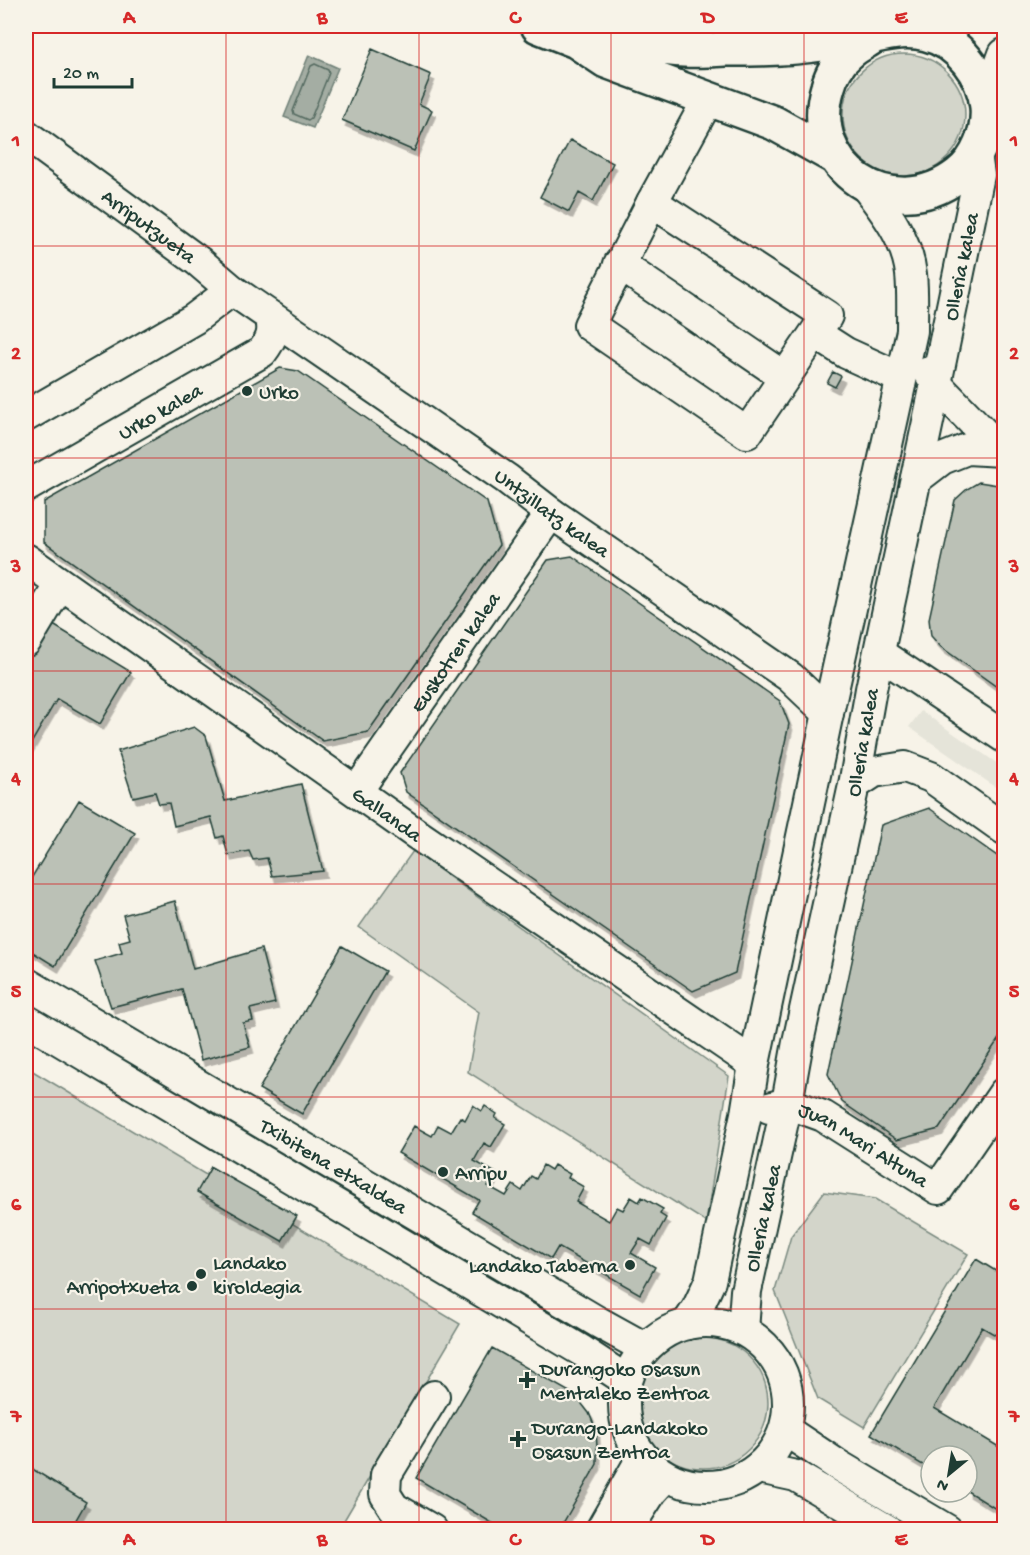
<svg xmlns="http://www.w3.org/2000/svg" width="1030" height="1555" viewBox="0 0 1030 1555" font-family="'Gochi Hand',sans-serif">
  <defs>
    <filter id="shadow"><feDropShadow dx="3.5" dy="6" stdDeviation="0" flood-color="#0004"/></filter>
  </defs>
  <rect width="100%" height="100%" fill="#f7f3e8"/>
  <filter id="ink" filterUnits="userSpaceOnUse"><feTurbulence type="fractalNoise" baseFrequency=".0167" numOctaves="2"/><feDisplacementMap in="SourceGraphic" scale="12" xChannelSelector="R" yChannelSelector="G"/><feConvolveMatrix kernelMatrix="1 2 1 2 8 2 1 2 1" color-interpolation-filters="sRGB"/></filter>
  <g filter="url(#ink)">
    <!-- built -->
    <path fill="#e5e4d9" d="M921,711L1004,768V793L909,727Z"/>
    <!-- green -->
    <path fill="#d3d5ca" stroke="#79897f" stroke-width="1.5" d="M843 115a61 61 0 1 1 122 0a61 61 0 1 1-122 0Z
      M413,851L729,1076L706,1222L468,1072L479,1012L359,927Z
      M26,1067L206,1175L211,1167L296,1216L293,1224L460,1324L343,1522L348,1527L347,1529L26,1530Z
      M824,1192L875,1199L968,1254L864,1427L818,1399L775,1291L791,1236Z
      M638 1403a65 65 0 1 1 130 0a65 65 0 1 1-130 0Z"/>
    <!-- water -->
    <path fill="#a4ada3" stroke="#6f8077" stroke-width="1.5" d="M309,55L338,68L313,128L284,117Z"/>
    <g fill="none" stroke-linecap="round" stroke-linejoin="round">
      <!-- shore -->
      <path stroke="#546a60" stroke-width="1.5" d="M315,64L328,70L329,73L311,118L308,120L294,114L293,111L311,66Z"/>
    </g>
    <!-- building -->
    <path fill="#bbc1b6" stroke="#1f3d34" stroke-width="1.5" filter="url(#shadow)" d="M372,49L431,75L419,104L432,110L414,151L342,120Z
      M570,140L613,163L593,201L579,193L569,212L540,197Z
      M280,368L298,371L487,502L499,545L368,732L323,741L44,542V502Z
      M833,372L841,376L835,387L827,383Z
      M979,482L1004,486V692L941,647L931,636L929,619L955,500L967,489Z
      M572,556L780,701L789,724L735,973L693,991L406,792L400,773L548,560Z
      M50,623L131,672L100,724L57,699L26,752V664Z
      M194,727L206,736L225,801L301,784L323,871L272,876L267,858L253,860L249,851L228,855L223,836L217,838L211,817L174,826L169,803L159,804L155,792L133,797L118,751Z
      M79,800L135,833L55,966L26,948V873L32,877Z
      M929,808L1004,861V1031L939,1129L897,1140L842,1102L828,1074L881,825Z
      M175,901L193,969L261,949L275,1003L250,1009L253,1021L243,1023L250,1047L201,1060L182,989L111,1007L95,961L122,953L119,942L130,939L123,915Z
      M342,946L385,971L302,1114L259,1089Z
      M473,1105L482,1111L485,1106L497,1114L495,1118L505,1124L491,1147L484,1143L474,1161L496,1173L488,1186L506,1196L513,1185L522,1191L531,1176L536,1179L543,1165L551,1170L554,1165L570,1174L568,1178L584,1187L576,1202L609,1221L617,1207L623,1210L631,1197L639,1202L642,1197L663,1209L660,1214L666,1218L651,1245L640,1239L631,1253L655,1267L640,1294L558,1247L551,1259L472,1212L479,1200L398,1153L414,1126L432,1136L438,1125L451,1132L460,1117L465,1120Z
      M211,1167L297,1216L282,1241L197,1192Z
      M976,1259L1004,1276V1340L982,1327L934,1408L1004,1450V1514L967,1491V1456H931V1470L871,1434Z
      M492,1348L575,1395L589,1413L596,1430L597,1447V1464L559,1530H504L416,1478Z
      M26,1465L86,1502L70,1530H26Z"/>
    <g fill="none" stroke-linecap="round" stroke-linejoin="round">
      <defs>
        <g id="minor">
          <path d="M986,103L1004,54"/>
          <path id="s1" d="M26,135L198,261L232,290L507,479L551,513L790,677L828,713"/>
          <path d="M652,202L709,98"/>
          <path d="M619,264L785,377"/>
          <path d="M815,333L747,433L589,325L652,202L827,316L815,333L846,353L901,378"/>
          <path d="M929,372L936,384L1004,454"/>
          <path d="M26,416L194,319L232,290"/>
          <path d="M916,479L942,459L967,449L1002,451"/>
          <path id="s2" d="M26,487L262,352C272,339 274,333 271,317"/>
          <path id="s3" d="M26,559L415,833L754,1064"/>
          <path d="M26,641L60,584"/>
          <path d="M880,654L1004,737"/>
          <path d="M854,785L874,772L905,767L931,777L1004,829"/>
          <path id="s4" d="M357,791L551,513"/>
          <path id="s5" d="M26,983L598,1322L645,1348"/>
          <path d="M26,1020L582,1351L626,1380"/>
          <path id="s6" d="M769,1108L787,1103L823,1116L938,1189L1004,1093"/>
          <circle cx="706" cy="1404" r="82"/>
          <path d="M687,1324L697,1309L710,1281L746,1114L754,1064L828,713L912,331C912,312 913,293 911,274C907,239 885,211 864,184"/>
          <path id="s7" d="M743,1330L746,1291L787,1103L798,1042L854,785L871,689L936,384L979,175L976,154"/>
          <path d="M785,1430L836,1464L947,1530"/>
          <path d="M759,1468L796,1476L887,1530"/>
          <path d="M432,1530L394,1508L385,1494L386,1475L434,1396"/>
          <path d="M601,1530L642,1458"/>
          <path d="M627,1530L652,1491L665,1477"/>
        </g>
        <path id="major" d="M538,26L576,41L606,61L774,123L835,157
          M576,41C613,39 648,48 684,50C698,51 712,50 725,49C743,49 761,49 780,48C803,47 828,43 852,40C878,37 900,27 927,34C959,42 984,75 987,107C989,131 978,160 958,175C892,226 803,168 828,87C831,75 839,61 849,53C855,47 864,43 871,38"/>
      </defs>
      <!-- minor casing -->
      <use href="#minor" stroke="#1f3d34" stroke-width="34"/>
      <!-- major casing -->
      <use href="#major" stroke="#1f3d34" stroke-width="38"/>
      <!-- minor -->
      <use href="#minor" stroke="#f7f3e8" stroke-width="30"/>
      <!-- major -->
      <use href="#major" stroke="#f7f3e8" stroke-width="33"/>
    </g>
  </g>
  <!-- grid -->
  <path fill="none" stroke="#d62828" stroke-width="1.5" stroke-opacity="0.55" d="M226,26V1530M419,26V1530M611,26V1530M804,26V1530M26,246H1004M26,458H1004M26,671H1004M26,884H1004M26,1097H1004M26,1309H1004"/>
  <!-- markers -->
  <g fill="#1f3d34" stroke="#f7f3e8" stroke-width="2">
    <circle cx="247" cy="391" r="6"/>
    <circle cx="443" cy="1172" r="6"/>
    <circle cx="630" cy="1265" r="6"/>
    <circle cx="201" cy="1274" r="6"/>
    <circle cx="192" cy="1286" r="6"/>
    <path d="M524 1371h6v6h6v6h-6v6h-6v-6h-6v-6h6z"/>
    <path d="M515 1430h6v6h6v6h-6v6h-6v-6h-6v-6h6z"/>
  </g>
  <g text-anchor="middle" stroke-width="4.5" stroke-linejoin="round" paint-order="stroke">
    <!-- street labels -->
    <g font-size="21" fill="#1f3d34" stroke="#f7f3e8">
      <text dy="7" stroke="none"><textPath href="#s1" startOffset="153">Arriputzueta</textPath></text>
      <text dy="7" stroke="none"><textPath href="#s7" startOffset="1086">Olleria kalea</textPath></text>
      <text dy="7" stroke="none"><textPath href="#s2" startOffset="154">Urko kalea</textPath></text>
      <text dy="7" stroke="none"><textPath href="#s1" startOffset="648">Untzillatz kalea</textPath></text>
      <text dy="7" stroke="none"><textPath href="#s4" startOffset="170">Euskotren kalea</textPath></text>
      <text dy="7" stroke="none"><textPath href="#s7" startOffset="600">Olleria kalea</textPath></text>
      <text dy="7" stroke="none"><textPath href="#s3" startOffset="442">Gallanda</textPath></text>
      <text dy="7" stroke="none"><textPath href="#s6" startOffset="106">Juan Mari Altuna</textPath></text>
      <text dy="7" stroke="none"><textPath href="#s5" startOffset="358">Txibitena etxaldea</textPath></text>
      <text dy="7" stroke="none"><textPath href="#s7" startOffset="114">Olleria kalea</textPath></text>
    </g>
    <!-- poi labels -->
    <g font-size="21" fill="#1f3d34" stroke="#f7f3e8" text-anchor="start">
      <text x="259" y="398">Urko</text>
      <text x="455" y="1179">Arripu</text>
      <text x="213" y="1269">Landako<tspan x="213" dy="24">kiroldegia</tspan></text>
      <text x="618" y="1272" text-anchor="end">Landako Taberna</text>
      <text x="180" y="1293" text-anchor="end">Arripotxueta</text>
      <text x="540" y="1375">Durangoko Osasun<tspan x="540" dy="24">Mentaleko Zentroa</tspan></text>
      <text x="532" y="1434">Durango-Landakoko<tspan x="532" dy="24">Osasun Zentroa</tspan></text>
    </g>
  </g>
  <!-- margin -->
  <rect width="1030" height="1555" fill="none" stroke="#f7f3e8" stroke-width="66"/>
  <!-- north arrow -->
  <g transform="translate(949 1474) rotate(210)"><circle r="28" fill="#f7f3e8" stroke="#a1aaa0" stroke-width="1.5"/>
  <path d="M0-4.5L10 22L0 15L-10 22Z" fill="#1f3d34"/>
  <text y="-9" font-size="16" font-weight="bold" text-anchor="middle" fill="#1f3d34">N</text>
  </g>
  <!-- scale -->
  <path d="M54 78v9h78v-9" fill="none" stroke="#1f3d34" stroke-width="3"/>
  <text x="63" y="78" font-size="18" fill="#1f3d34" stroke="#f7f3e8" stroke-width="4.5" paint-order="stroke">20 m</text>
  <rect x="33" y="33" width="964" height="1489" fill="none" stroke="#d62828" stroke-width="2"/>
  <g font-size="20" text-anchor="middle" font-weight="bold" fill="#d62828">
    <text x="129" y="23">A</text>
    <text x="322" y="23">B</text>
    <text x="515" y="23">C</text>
    <text x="708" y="23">D</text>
    <text x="901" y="23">E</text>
    <text x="16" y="146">1</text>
    <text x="1014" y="146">1</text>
    <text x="16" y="359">2</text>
    <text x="1014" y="359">2</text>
    <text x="16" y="572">3</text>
    <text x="1014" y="572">3</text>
    <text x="16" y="784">4</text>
    <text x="1014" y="784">4</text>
    <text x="16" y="997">5</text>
    <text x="1014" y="997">5</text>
    <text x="16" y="1210">6</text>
    <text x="1014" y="1210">6</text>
    <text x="16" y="1422">7</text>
    <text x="1014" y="1422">7</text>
    <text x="129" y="1545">A</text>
    <text x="322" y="1545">B</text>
    <text x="515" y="1545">C</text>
    <text x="708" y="1545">D</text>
    <text x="901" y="1545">E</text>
  </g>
</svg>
